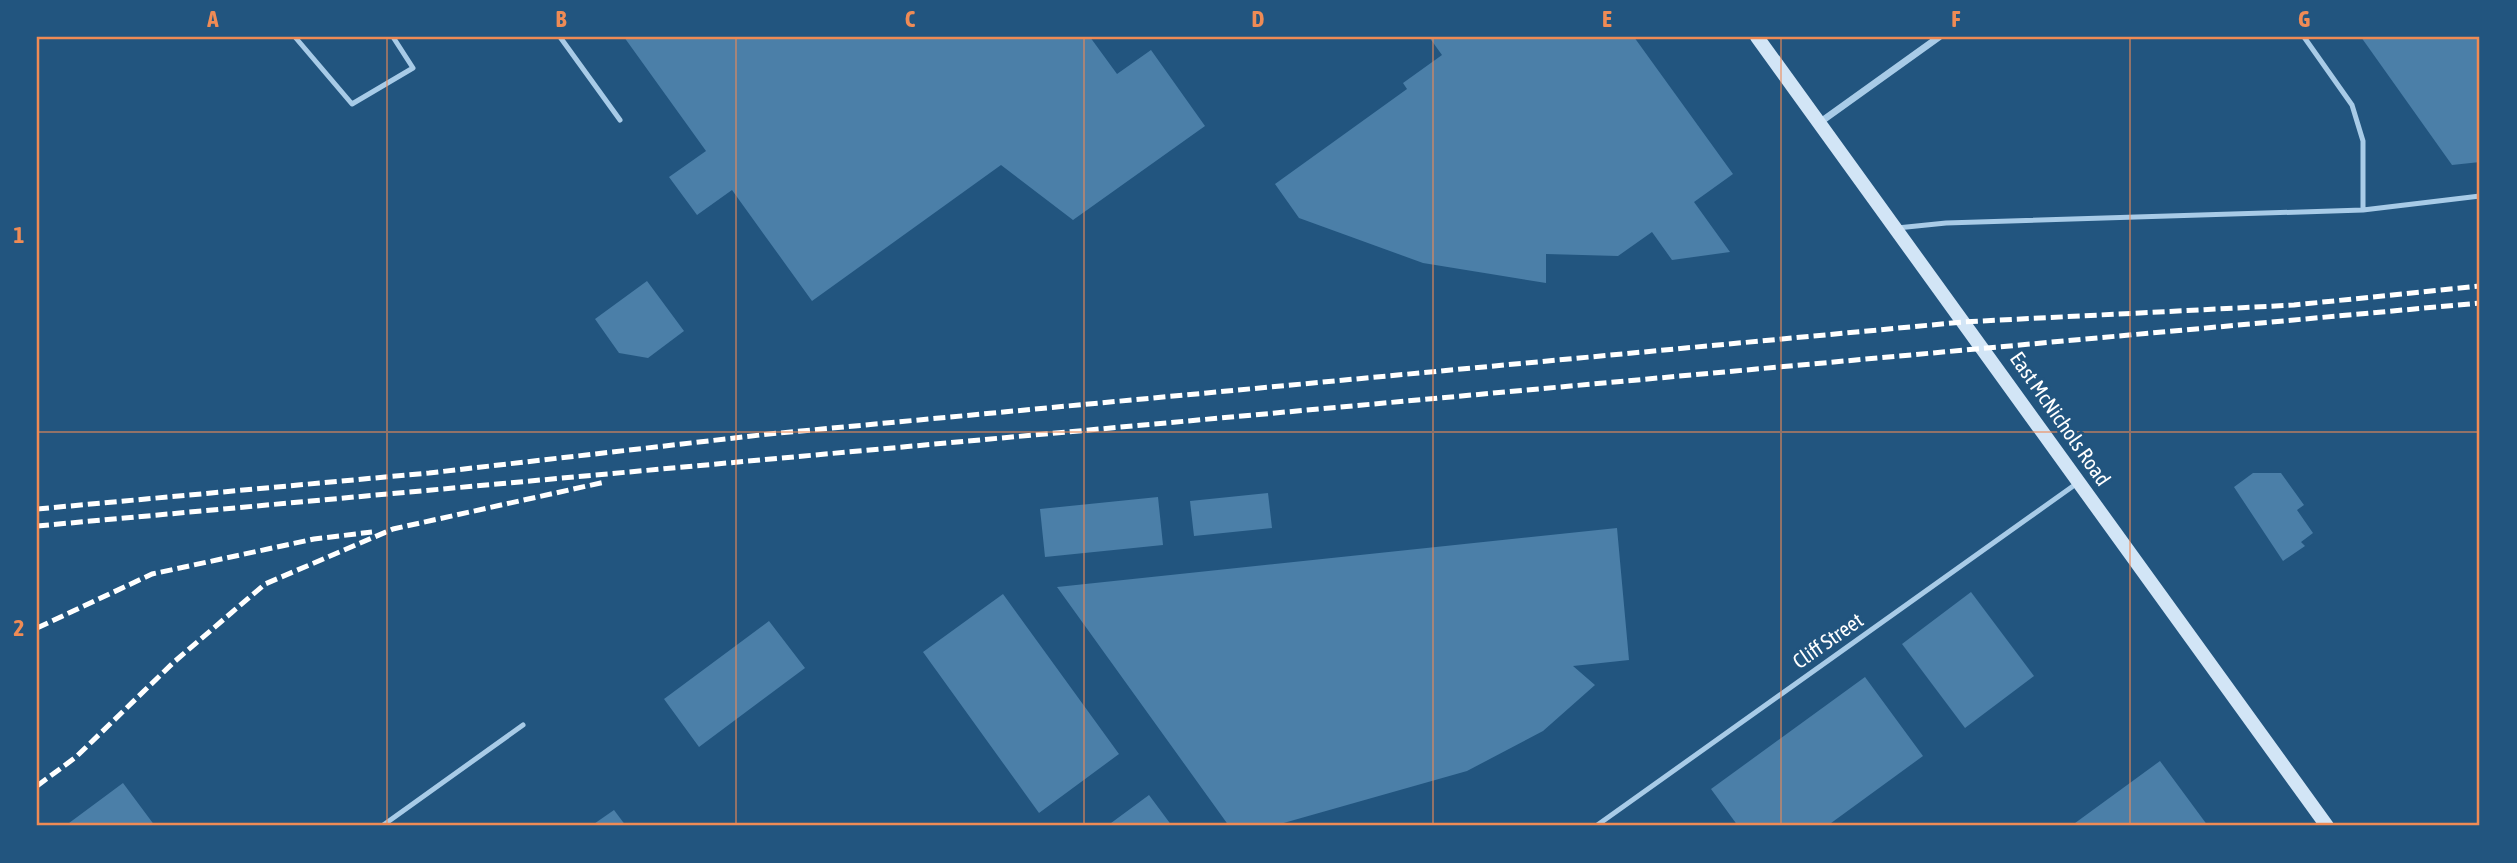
<svg xmlns="http://www.w3.org/2000/svg" width="2517" height="863" viewBox="0 0 2517 863" font-family="'Asap Condensed',sans-serif">
  <rect width="100%" height="100%" fill="#22557f"/>
  <!-- building -->
  <path fill="#4b7fa8" d="M624,37H1090L1117,74L1151,50L1205,126L1073,220L1001,165L812,301L732,190L697,215L669,177L706,151Z
    M1429,37H1634L1733,174L1694,202L1730,252L1672,260L1652,232L1618,256L1546,254V283L1423,263L1299,218L1275,184L1407,89L1403,83L1442,55Z
    M2361,37H2480V162L2452,165Z
    M647,281L684,331L648,358L619,353L595,319Z
    M2253,473H2281L2304,505L2297,510L2313,533L2301,542L2305,546L2283,561L2234,487Z
    M1268,493L1272,528L1194,536L1190,501Z
    M1158,497L1163,545L1045,557L1040,509Z
    M1617,528L1629,660L1573,666L1595,685L1543,731L1467,771L1273,826H1229L1057,587Z
    M1971,592L2034,676L1965,728L1902,644Z
    M1003,594L1119,754L1039,813L923,652Z
    M769,621L805,668L699,747L664,699Z
    M1865,677L1923,756L1827,826H1738L1711,789Z
    M2160,761L2208,826H2071Z
    M123,783L155,826H65Z
    M1149,795L1172,826H1107Z
    M614,810L626,826H591Z"/>
  <g fill="none" stroke-linecap="round" stroke-linejoin="round">
    <!-- service -->
    <path stroke="#a8cbe7" stroke-width="5" d="M295,37L352,104L413,68L393,37
      M560,37L620,120
      M2304,37L2352,105L2363,141V210
      M1897,228L1946,223L2363,210L2480,196
      M382,826L523,725
      M1596,826L2076,484"/>
    <!-- minor -->
    <path stroke="#a8cbe7" stroke-width="7" d="M1819,123L1939,37"/>
    <!-- secondary -->
    <path stroke="#d2e5f6" stroke-width="14" d="M1757,37L2327,826"/>
    <!-- rail -->
    <path stroke="#fff" stroke-width="5" stroke-dasharray="12 5" stroke-linecap="butt" d="M37,509L429,473L769,434L1963,322L2294,305L2480,286
      M37,526L2480,303
      M37,628L152,574L314,539L372,532
      M37,786L76,757L174,662L265,584L393,529L605,482"/>
  </g>
  <!-- grid -->
  <path fill="none" stroke="#ef8b55" stroke-width="2" stroke-opacity="0.55" d="M387,37V826M736,37V826M1084,37V826M1433,37V826M1781,37V826M2130,37V826M37,432H2480"/>
  <g text-anchor="middle" stroke-width="6" stroke-linejoin="round" paint-order="stroke">
    <!-- street labels -->
    <g font-size="21" fill="#fff" stroke="#22557f">
      <text transform="translate(2060 419) rotate(55)" y="7">East McNichols Road</text>
      <text transform="translate(1828 641) rotate(-35)" y="7">Cliff Street</text>
    </g>
  </g>
  <!-- border -->
  <rect width="2517" height="863" fill="none" stroke="#22557f" stroke-width="77"/>
  <rect x="38" y="38" width="2440" height="786" fill="none" stroke="#ef8b55" stroke-width="2.5"/>
  <g font-size="23" text-anchor="middle" font-weight="bold" fill="#ef8b55">
    <text x="213" y="27">A</text>
    <text x="561" y="27">B</text>
    <text x="910" y="27">C</text>
    <text x="1258" y="27">D</text>
    <text x="1607" y="27">E</text>
    <text x="1956" y="27">F</text>
    <text x="2304" y="27">G</text>
    <text x="19" y="243">1</text>
    <text x="19" y="636">2</text>
  </g>
</svg>
